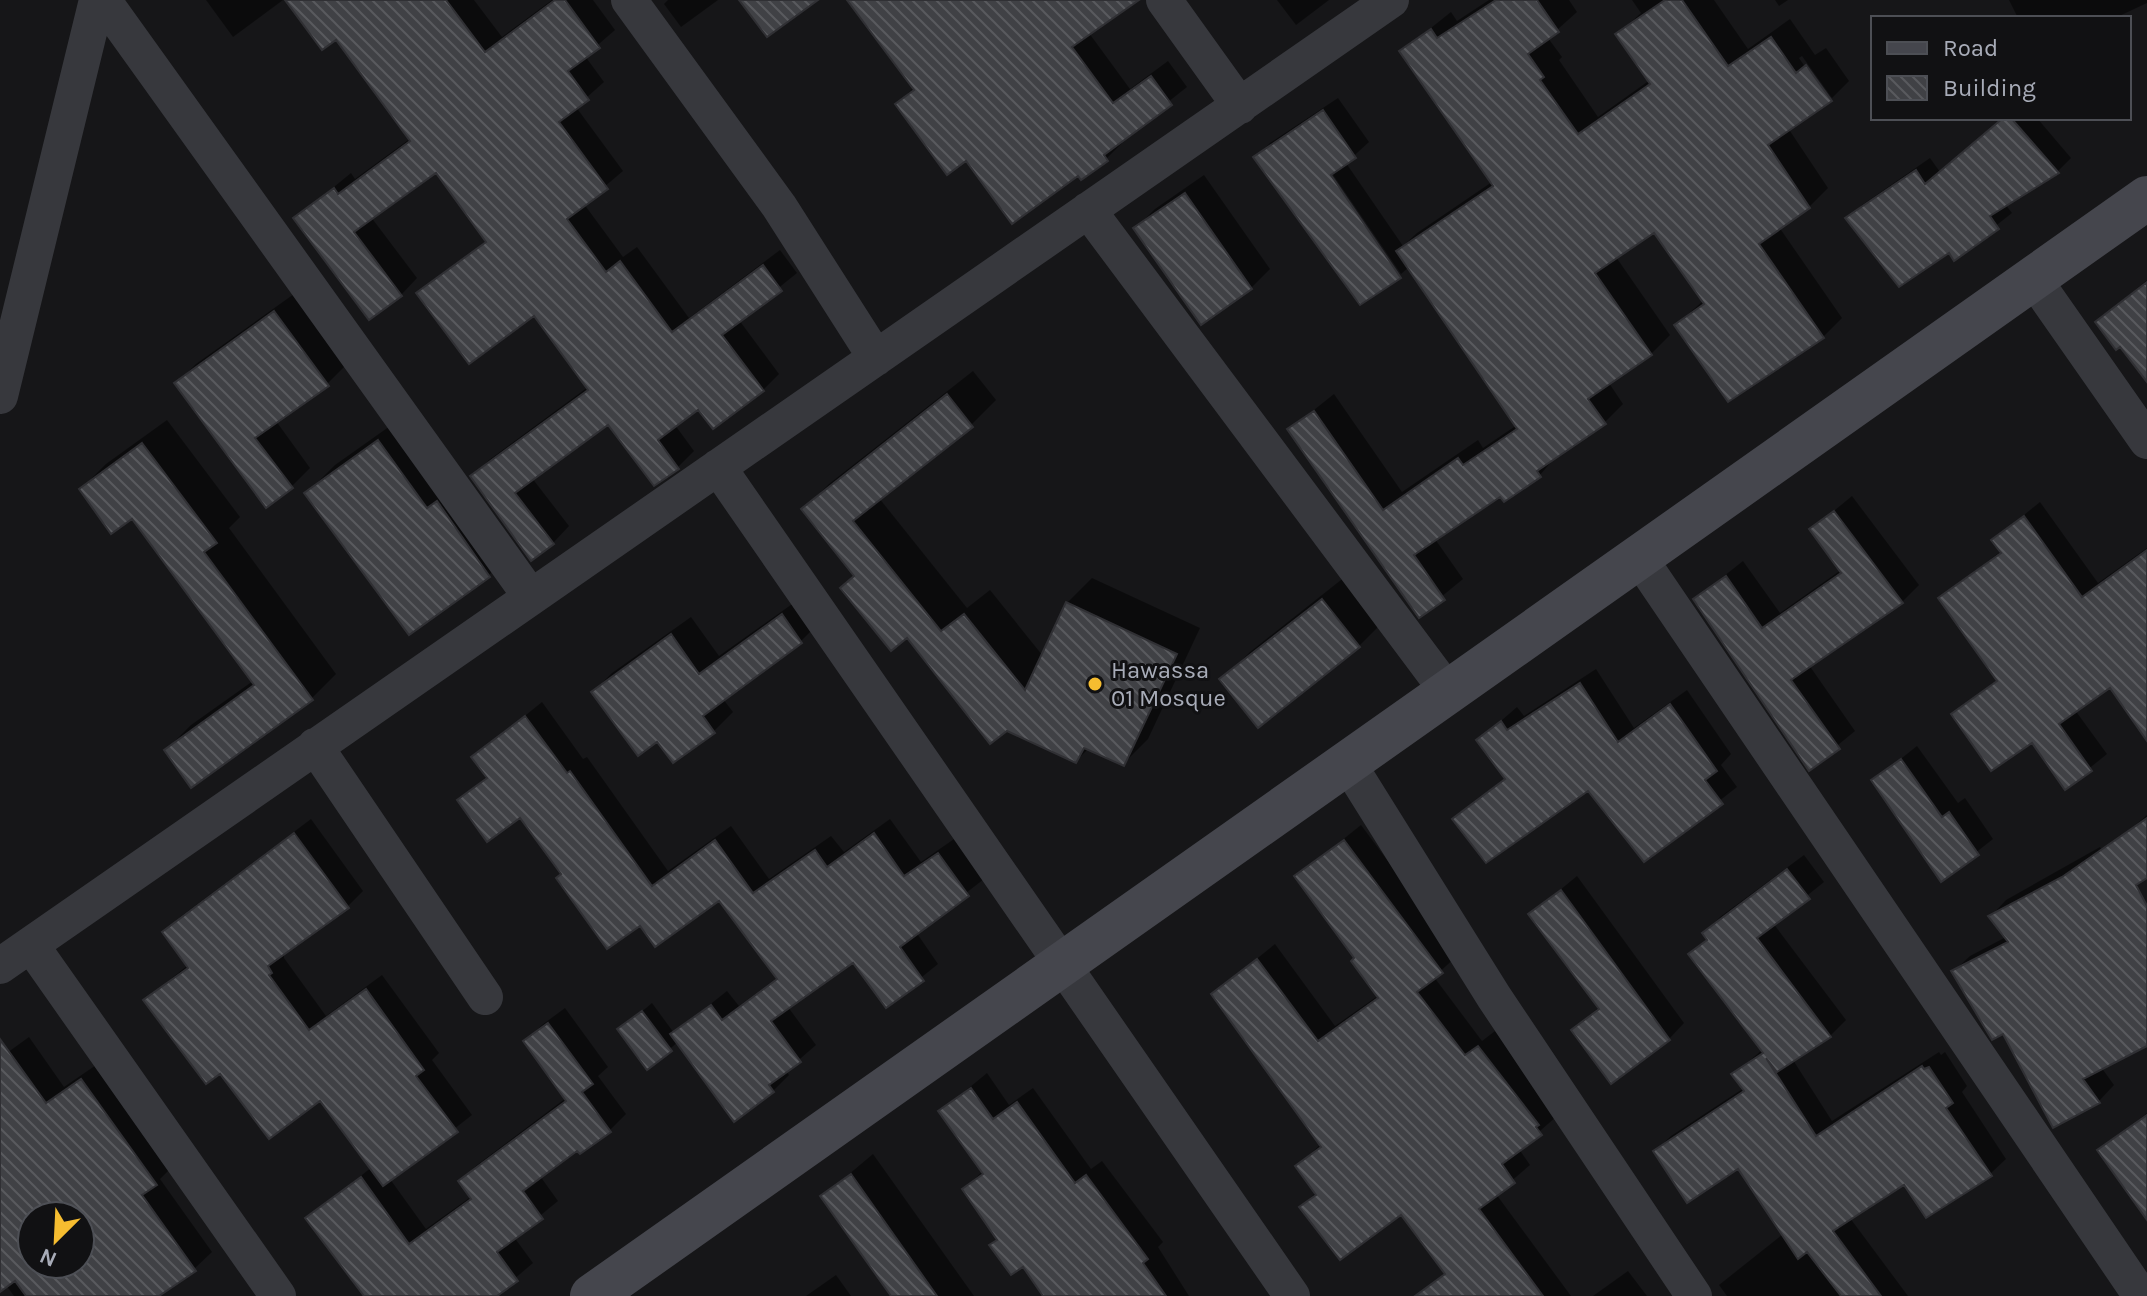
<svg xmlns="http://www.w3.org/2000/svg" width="2147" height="1296" viewBox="0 0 2147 1296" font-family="Karla,sans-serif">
  <defs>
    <pattern id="building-back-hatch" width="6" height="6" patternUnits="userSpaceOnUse" patternTransform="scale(2)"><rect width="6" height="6" fill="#404145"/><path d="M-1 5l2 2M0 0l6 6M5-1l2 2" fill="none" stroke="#595a5e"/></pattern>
  </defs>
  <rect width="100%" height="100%" fill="#161618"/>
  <!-- shadow -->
  <path fill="#0007" fill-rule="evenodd" d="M206,0H283L233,37Z
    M288,0H474L502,37L552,0H593L615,30L585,56L604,82L576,107L623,171L584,204L623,257L637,247L689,318L780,250L797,273L739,320L779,374L763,390L699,407L675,425L694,451L678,467L609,422L532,478L569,526L553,543L473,477L489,460L588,387L534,313L419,294L487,240L436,170L371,217L417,278L401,295L296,218L351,173L355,179L411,138L337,37Z
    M668,0H718L681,27L664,4Z
    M849,0H1131L1089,33L1130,89L1168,61L1187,87L1120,140L1122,143L1106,159L1079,174L898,104L914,87Z
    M1277,0H1329L1296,25Z
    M1489,0H1569L1577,12L1548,38L1562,57L1559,60L1598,117L1650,80L1618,34L1641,13L1632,0H1714L1748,49L1790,19L1815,55L1826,48L1849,81L1832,98L1802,56L1799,58L1827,99H1831L1788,128L1828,188L1809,207L1779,227L1842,318L1823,337L1676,325L1704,300L1655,230L1616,257L1670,335L1651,354L1609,383L1623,404L1604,423L1557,455L1540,475L1501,495L1435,539L1463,579L1419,615L1290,429L1334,394L1402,492L1478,440L1483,448L1517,425L1409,267L1401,274L1327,166L1256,157L1270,143L1338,98L1369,142L1346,163L1403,246L1417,233L1492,182L1402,51L1451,12L1457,21Z
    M1775,0H1788L1779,6Z
    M2009,0H2147V3L2115,18H2018Z
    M2003,118H2037L2071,158L2057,172L2005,204L2012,213L1955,258L1949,250L1848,218L1862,205L1930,158L1940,172Z
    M1204,175L1270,269L1251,288L1136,228L1155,209Z
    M2147,280V379L2121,344L2097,322Z
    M294,294L346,365L327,384L276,421L310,468L291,487L177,383L196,364Z
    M973,371L996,400L971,425L879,498L967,608L990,590L1043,656L1067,603L1092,578L1200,628L1148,739L1123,764L1089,748L1076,761L908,636L804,509L829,484Z
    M407,414L465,475L517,547L489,575L409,632L307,493L335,465Z
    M167,420L240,517L229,528L336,674L311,699L166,750L191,725L253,681L132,517L81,489L106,464Z
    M1852,496L1919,585L1902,602L1809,665L1855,731L1810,768L1695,599L1743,561L1780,613L1841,570L1812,529Z
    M2040,502L2098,583L2147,548V714L2111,685L2075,710L2107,754L2066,787L2032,740L1954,714L1998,679L1941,598L2001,551L1993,540Z
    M1351,572L1387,618L1359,646L1258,725L1222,680L1250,652Z
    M802,597L820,622L801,641L723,699L733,712L714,731L673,760L657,739L593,692L612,673L691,617L719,656Z
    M1596,669L1634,728L1687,690L1731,754L1721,765L1737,787L1644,860L1588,788L1454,819L1506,777L1479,740L1517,707L1524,716Z
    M542,702L583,759L587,757L668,871L731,826L769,879L831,836L844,852L890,819L921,862L954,839L984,879L916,932L938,964L886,1006L854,960L788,1007L816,1045L786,1071L789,1075L773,1091L734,1119L678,1042L647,1068L620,1030L652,1003L674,1033L727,991L739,1006L778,977L720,898L640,923L563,873L521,815L460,800L487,776L474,757Z
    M1917,746L1958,803L1965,798L1993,839L1941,880L1873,781Z
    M2147,815V880L2118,840Z
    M311,819L363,891L348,906L284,952V958L326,1016L382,975L439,1053L432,1060L472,1115L390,1179L426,1229L472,1196L460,1181L477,1165L566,1098L525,1042L542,1025L565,1008L608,1067L598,1076L626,1114L609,1131L540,1176L558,1201L514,1237L533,1263L494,1296H366L308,1218L372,1167L321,1098L221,1071L145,1000L188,965L164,932L180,917Z
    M1361,825L1458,955L1434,977L1482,1041L1495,1031L1554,1107L1556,1117L1519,1149L1530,1165L1496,1194L1571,1296H1453L1447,1273L1401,1212L1302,1207L1316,1192L1297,1166L1321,1144L1213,994L1275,944L1335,1026L1379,995L1357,958L1296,877Z
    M2100,847L2147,935V1043L2101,1067L2114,1085L2099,1101L2054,1125L2004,1031L1954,971L1970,956L2006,937L1991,916L2006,900Z
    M1804,855L1824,882L1773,923L1846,1020L1830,1036L1793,1060L1832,1121L1939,1052L1941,1055L1945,1052L1967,1086L1962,1092L2006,1159L1990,1174L1905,1182L1850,1218L1908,1296H1727L1719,1285L1783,1234L1739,1166L1655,1151L1671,1136L1744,1088L1734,1074L1762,1050L1690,955L1708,938L1705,933L1720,917Z
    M1577,876L1684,1023L1669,1039L1573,1030L1599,1007L1531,914Z
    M29,1037L64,1087L99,1063L173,1166L160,1179L212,1252L194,1269L156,1296H14L0,1277V1058ZM32,1216H80V1264H32Z
    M987,1073L1009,1105L1033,1088L1091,1169L1102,1161L1163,1242L1158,1247L1189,1296H1045L1023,1265L998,1239L964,1189L983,1171L941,1111Z
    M2147,1113V1179L2100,1151Z
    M873,1154L974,1296H894L823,1196Z
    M1628,1271L1647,1296H1593Z
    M836,1275L851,1296H806Z"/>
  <!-- building -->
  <path fill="url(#building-back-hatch)" stroke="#303034" stroke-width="2" fill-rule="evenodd" d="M285,0H446L485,52L555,0H565L600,48L568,71L589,100L559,122L608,189L567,219L606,272L620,261L672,332L763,265L782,291L722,335L764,391L713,429L698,410L658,440L679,469L654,486L608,425L515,493L554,544L531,561L470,476L588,390L534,316L469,364L416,293L486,242L436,173L354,232L402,296L369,320L293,218L334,188L338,194L410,141L336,40L322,50Z
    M739,0H818L767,37Z
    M847,0H1139L1072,47L1113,103L1151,76L1172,105L1104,155L1108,161L1081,180L1078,176L1012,224L966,161L947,175L895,104L914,90Z
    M1496,0H1537L1559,32L1528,54L1544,77L1540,80L1578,134L1650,84L1615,34L1665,0H1682L1728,66L1771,37L1796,73L1806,65L1832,101L1768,145L1810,208L1759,244L1824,338L1728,402L1674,325L1704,304L1654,233L1595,273L1652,355L1588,399L1606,424L1537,471L1541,477L1504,502L1500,497L1414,555L1445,600L1419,618L1287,429L1314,411L1383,510L1458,458L1463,465L1517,429L1396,251L1493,186L1399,51L1431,29L1437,38Z
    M1323,110L1356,158L1331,175L1401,278L1360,305L1253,157Z
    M2003,118H2011L2059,173L1990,216L1999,229L1954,261L1949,253L1899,287L1845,218L1916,170L1925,184Z
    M1185,193L1252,289L1201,325L1133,228Z
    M2147,282V382L2120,347L2116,350L2095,322Z
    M274,311L329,386L255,438L293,488L266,508L174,383Z
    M947,394L973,427L853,521L941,631L964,614L1025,690L1066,602L1177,654L1124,766L1084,748L1076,763L1007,731L990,744L907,638L891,651L840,588L854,576L801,509Z
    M378,440L427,508L437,501L490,577L409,635L304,493Z
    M142,443L217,543L204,552L313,700L191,788L164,750L254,685L132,519L111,534L79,489Z
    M1834,511L1903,603L1791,680L1840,749L1809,771L1693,599L1726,576L1762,628L1841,573L1809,529Z
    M2024,516L2082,597L2147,550V741L2110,688L2059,724L2092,771L2065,790L2032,743L1991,771L1951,714L1997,681L1938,598L2001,553L1991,540Z
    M1322,599L1360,647L1258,728L1219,679Z
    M782,614L802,643L703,716L715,733L673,763L657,742L638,756L591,692L671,634L699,674Z
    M1580,683L1618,742L1670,704L1717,771L1705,780L1723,804L1644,862L1588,791L1486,863L1452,819L1505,779L1476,740L1501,721L1507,730Z
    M525,716L567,773L570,771L652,886L715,840L753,893L815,850L827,867L874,833L904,876L938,853L969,896L900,947L924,981L886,1008L853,963L771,1021L801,1062L769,1085L774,1092L734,1122L670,1034L711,1005L722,1020L777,979L719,901L655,947L640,926L607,949L556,878L561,874L520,818L487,842L457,800L487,778L471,757Z
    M1901,759L1942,817L1949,812L1979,855L1941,882L1871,780Z
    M2147,818V878L2136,885L2147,906V1046L2083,1079L2100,1103L2053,1128L2003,1034L1992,1040L1951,971L2008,942L1988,916L2062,877Z
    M294,833L349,908L268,966L272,973L269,975L309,1030L366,989L424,1070L416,1076L458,1132L383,1186L320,1101L269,1139L220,1074L206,1084L143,1000L188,968L162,932Z
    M1344,840L1443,973L1417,992L1465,1055L1478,1046L1539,1125L1536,1127L1542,1135L1502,1164L1515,1183L1479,1209L1543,1296H1415L1445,1274L1401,1215L1340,1260L1299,1207L1316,1195L1295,1166L1321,1147L1211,994L1257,959L1318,1041L1378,998L1351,961L1354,958L1294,876Z
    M1787,869L1810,899L1757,938L1831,1037L1777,1072L1766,1058L1816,1136L1922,1066L1924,1069L1929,1067L1953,1103L1946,1108L1992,1176L1926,1218L1904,1185L1833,1231L1881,1296H1841L1807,1252L1798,1259L1738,1169L1687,1203L1653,1151L1744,1091L1731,1074L1763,1053L1688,954L1707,940L1702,933Z
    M1561,890L1670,1040L1611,1084L1571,1030L1599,1009L1528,914Z
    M642,1011L672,1051L647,1070L617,1029Z
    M548,1023L593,1084L582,1092L611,1132L580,1154L577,1151L523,1191L543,1219L497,1252L518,1281L497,1296H364L305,1218L361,1177L409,1244L471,1199L458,1181L566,1101L523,1041Z
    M0,1039L46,1103L81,1079L157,1185L142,1195L196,1271L159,1296H26L15,1281L0,1292ZM32,1216H80V1264H32Z
    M971,1088L993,1119L1017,1102L1075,1183L1086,1175L1148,1259L1143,1263L1166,1296H1043L1023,1267L1011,1275L989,1245L997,1240L962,1189L983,1174L938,1111Z
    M2147,1115V1220L2097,1150Z
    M851,1174L937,1296H891L820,1196Z"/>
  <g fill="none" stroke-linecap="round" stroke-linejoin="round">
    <!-- street -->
    <path stroke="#37383d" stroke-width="36" d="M103,0L531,597
      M629,0L779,206L876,358
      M1164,0L1240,106
      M1088,210L1448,692
      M2033,278L2147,441
      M0,396L97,0
      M718,467L1292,1296
      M1638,556L2141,1296
      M315,746L485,997
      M1349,765L1494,997L1694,1296
      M31,945L278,1296
      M0,966L1391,0"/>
    <!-- secondary -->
    <path stroke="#45464d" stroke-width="44" d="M592,1296C1112,933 1628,563 2147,198"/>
  </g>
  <!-- markers -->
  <circle fill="#f6bd30" stroke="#111113" stroke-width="3" cx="1095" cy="684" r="8"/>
  <g text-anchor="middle" stroke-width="6" stroke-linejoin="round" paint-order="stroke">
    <!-- poi labels -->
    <g font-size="24" fill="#a8acb8" stroke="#111113" text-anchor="start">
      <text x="1111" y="678">Hawassa<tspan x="1111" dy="28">01 Mosque</tspan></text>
    </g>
  </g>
  <!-- legend -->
  <rect x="1871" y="16" width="260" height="104" fill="#111113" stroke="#4d4f55" stroke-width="2"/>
  <rect x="1887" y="42" width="40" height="12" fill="#45464d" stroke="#4d4f55" stroke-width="2"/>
  <text x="1943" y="56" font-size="24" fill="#a8acb8">Road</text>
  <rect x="1887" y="76" width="40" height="24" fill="url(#building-back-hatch)" stroke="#4d4f55" stroke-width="2"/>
  <text x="1943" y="96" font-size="24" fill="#a8acb8">Building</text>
  <!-- north arrow -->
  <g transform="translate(56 1240) rotate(204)"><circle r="38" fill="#111113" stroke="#4d4f55" stroke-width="2"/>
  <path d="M0-6L14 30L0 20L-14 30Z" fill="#f6bd30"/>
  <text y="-12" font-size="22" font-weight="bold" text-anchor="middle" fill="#a8acb8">N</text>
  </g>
</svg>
